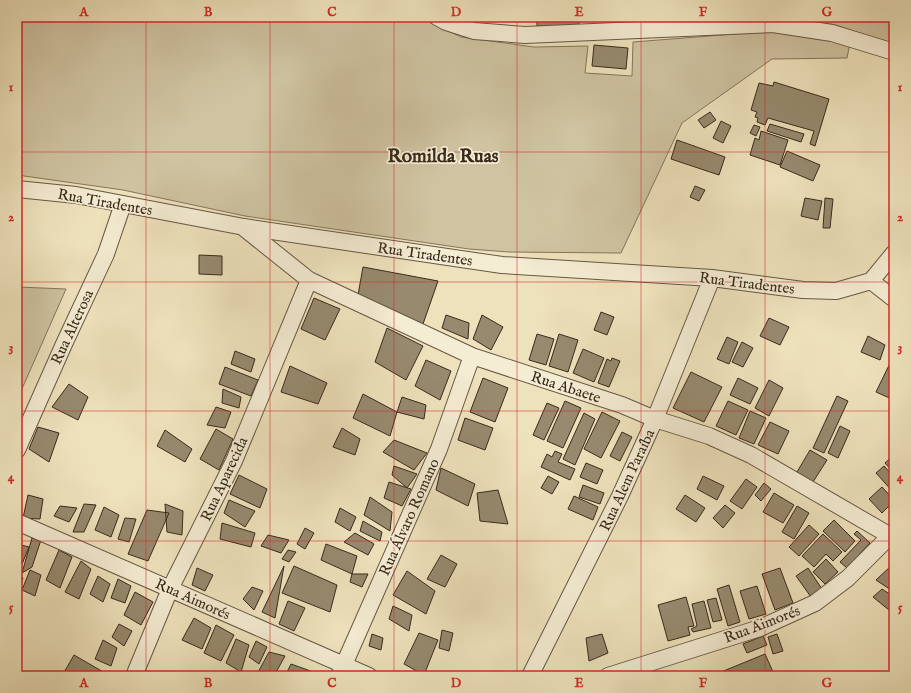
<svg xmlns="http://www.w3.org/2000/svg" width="911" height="693" viewBox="0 0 911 693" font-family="'IM FELL English',serif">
  <rect width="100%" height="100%" fill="#eee2bc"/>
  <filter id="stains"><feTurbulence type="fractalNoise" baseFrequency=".005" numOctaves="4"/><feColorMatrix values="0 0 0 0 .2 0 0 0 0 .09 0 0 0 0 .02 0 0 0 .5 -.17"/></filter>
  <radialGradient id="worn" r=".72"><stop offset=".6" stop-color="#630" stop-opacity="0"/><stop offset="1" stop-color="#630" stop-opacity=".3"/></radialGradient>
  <!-- green -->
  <path fill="#cfc3a1" stroke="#84765e" d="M17,17H419L461,37L534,47L588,46L585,73L632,76L633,42L773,31L850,43L847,58L772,59L682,123L621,253L509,252L469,249L245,216L123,190L17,175Z
    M774,17H894V45L836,25Z
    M17,287L66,289L17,400Z"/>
  <!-- building -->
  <path fill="#978a6f" stroke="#392a1c" d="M537,17H579V27L537,26Z
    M594,45L628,48L626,69L592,66Z
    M774,82L829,99L815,146L810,144L814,131L768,118L765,125L757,122L758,118L755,117L757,112L751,110L759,83L773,86Z
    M710,112L716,120L704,128L698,120Z
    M721,121L731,126L723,143L713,138Z
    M770,124L804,134L801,142L767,131Z
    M754,125L760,127L756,136L750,133Z
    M761,131L788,140L780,165L750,155L755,138L759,140Z
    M677,140L725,157L719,175L671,159Z
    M787,151L820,165L813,181L780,167Z
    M695,186L705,190L699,201L690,197Z
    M805,198L822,201L818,220L801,216Z
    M825,198L833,199L830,228H823Z
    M199,255L222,256V275L199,274Z
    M363,267L438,281L423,324L358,295Z
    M314,298L340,309L325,340L301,329Z
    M601,312L614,317L607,335L594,330Z
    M446,315L469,323L468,339L442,328Z
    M482,315L503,327L491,350L473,339Z
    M769,318L789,327L780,345L760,336Z
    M387,328L423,346L406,380L375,362Z
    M537,334L554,339L546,365L529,360Z
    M559,334L578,340L568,372L549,366Z
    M868,336L885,345L880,360L861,352Z
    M727,337L738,342L729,364L717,359Z
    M742,342L753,348L743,367L732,362Z
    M583,349L604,358L594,382L573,373Z
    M235,351L255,359L251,372L231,364Z
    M894,355V400L876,392Z
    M612,358L620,361L609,387L598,383L607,359L611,361Z
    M426,360L451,371L440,400L415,386Z
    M290,366L327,383L318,404L281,392Z
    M225,367L258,380L251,396L219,384Z
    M691,372L722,387L704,422L673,408Z
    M483,378L508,388L495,422L470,412Z
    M738,378L758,388L750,404L730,395Z
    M769,380L783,388L769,416L755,408Z
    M69,384L88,397L78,420L52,407Z
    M223,389L241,397L239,408L222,403Z
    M363,394L397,412L390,436L353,418Z
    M837,396L848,401L824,453L813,448Z
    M402,397L426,405L424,419L397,412Z
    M565,401L581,408L563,448L547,441Z
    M728,401L748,410L736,435L716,426Z
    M547,403L559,408L544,440L533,435Z
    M216,407L231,412L225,428L207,425Z
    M750,411L766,418L754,444L739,438Z
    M602,412L620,421L601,458L584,449Z
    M584,413L595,419L575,465L563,459Z
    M465,418L493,428L485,450L458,440Z
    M770,422L789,431L778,454L758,445Z
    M840,426L850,431L838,458L828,453Z
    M38,427L59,433L49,462L29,449Z
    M342,428L360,439L355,455L333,447Z
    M216,429L233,439L219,470L200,459Z
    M165,430L192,449L185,462L157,446Z
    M622,432L632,437L620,461L610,456Z
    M394,440L427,453L414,470L383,452Z
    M810,450L827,460L813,482L797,472Z
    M555,451L562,454L558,462L575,469L570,480L541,467L547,454L552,457Z
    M894,455V473L885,463Z
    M586,463L603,470L597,484L580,477Z
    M394,466L417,474L407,488L392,475Z
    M884,466L894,477V493L876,473Z
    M441,468L475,484L468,506L436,490Z
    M239,475L267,489L260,508L230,494Z
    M548,476L559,482L552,494L541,488Z
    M703,476L724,486L717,500L697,489Z
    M746,479L757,487L742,509L730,501Z
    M389,482L411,489L402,506L384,498Z
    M764,483L771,489L761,501L755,495Z
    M583,485L604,493L600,504L579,497Z
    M882,487L894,500V501L882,513L869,499Z
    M498,490L508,524L480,521L477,493Z
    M774,493L794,505L783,523L763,512Z
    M28,495L43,499L40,519L23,518Z
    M685,495L705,508L696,522L676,509Z
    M574,496L598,507L593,520L568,509Z
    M370,497L392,512L390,531L364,515Z
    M229,500L255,511L245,527L224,513Z
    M84,504L96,505L84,532H73Z
    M165,504L183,511L182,535L167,532Z
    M725,505L735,513L723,528L713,518Z
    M60,506L77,508L69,522L54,516Z
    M797,506L809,513L794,539L782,532Z
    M104,507L119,515L111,537L95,530Z
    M340,508L356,517L350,531L335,522Z
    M147,510L169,513L148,561L128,554Z
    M125,518L136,519L129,542L118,539Z
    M834,520L855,541L845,552L823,531Z
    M363,521L382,532L380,541L360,531Z
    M222,523L255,533L251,547L220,539Z
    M809,525L819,534L799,556L789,547Z
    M305,528L314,533L305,549L297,544Z
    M857,531L870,543L847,568L840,562L861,540L854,534Z
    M355,533L374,544L368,555L344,542Z
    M823,534L842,552L833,561L826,554L814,567L802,556Z
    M268,535L289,540L281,553L261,546Z
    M32,538L41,540L32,567L22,573Z
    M17,544L29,547L18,574L17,573Z
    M326,544L357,556L352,574L321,560Z
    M59,550L72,557L60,588L46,580Z
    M288,550L296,552L289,562L282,559Z
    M441,555L457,564L445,587L427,579Z
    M826,559L838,572L825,584L813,572Z
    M81,561L91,569L79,599L65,592Z
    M284,566L275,618L262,612Z
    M294,566L337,585L330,612L282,593Z
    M891,566L894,569V592L876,580Z
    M197,568L213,575L205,591L192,585Z
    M780,568L793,603L775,610L762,574Z
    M808,568L822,589L811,597L796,576Z
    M30,570L41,575L35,596L22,590Z
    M407,571L435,591L426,614L393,595Z
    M352,574H368L362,587L350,582Z
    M17,576L23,578L18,592L17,591Z
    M98,576L110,584L103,602L90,594Z
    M118,579L131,586L125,603L111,598Z
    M729,585L740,622L728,626L717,589Z
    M757,586L766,614L749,619L740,591Z
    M252,587L263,591L254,610L243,599Z
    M882,589L894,597V601L889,610L873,597Z
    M135,592L153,602L141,625L124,615Z
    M686,597L694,626L688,627L690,635L668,641L658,605Z
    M716,598L722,620L713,622L707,600Z
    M288,601L305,608L294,631L279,624Z
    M704,601L711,628L693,632L691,629L697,626L692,604Z
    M393,606L412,615L409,631L389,619Z
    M194,618L211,628L202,649L182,640Z
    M119,624L132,631L124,646L112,637Z
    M216,625L234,635L221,661L204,653Z
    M442,630L453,633L449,651L439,648Z
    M419,633L438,640L424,675L404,664Z
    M372,634L383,638L381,650L369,646Z
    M602,634L608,653L589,661L586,638Z
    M777,634L783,651L773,654L768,637Z
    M763,636L767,645L747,653L743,644Z
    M236,639L249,645L241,672L226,663Z
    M103,640L117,648L111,666L95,659Z
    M256,641L267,647L259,664L249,657Z
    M269,652L285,656L274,676H256Z
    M765,654L774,674L769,676H757L756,674L752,676H722L721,672Z
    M74,655L105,673L103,676H67L63,674Z
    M291,664L319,674L318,676H285Z"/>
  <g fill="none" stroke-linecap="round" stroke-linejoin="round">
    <defs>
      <path id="minor" d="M437,17L446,22L474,31L525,35L773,24L832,33L894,52
        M17,189L76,195L244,227L502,265L712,278L803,290L836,291L871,281L894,253
        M244,228L309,280L472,356L622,405L655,419L709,436L751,455L894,538
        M871,281L894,299
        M17,450L64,344L106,254L123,204
        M17,522L369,676
        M134,676L170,589L234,461L309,280
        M339,676L439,449L472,356
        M530,676L620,496L655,419L712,278
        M608,676L760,628L815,603L848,578L894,532"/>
    </defs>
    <!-- minor casing -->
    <use href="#minor" stroke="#665844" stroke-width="18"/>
    <!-- minor -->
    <use href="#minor" stroke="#f4ecd3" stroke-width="16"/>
  </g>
  <!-- grid -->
  <path fill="none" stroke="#d62828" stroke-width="1" stroke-opacity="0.55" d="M146,17V676M270,17V676M394,17V676M517,17V676M641,17V676M765,17V676M17,152H894M17,282H894M17,411H894M17,541H894"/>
  <g text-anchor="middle" stroke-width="3.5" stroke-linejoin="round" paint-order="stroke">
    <!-- street labels -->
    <g font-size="15" fill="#392a1c" stroke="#f4ecd3">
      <text transform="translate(105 202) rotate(10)" y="5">Rua Tiradentes</text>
      <text transform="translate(425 254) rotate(8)" y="5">Rua Tiradentes</text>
      <text transform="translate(747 283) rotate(7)" y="5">Rua Tiradentes</text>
      <text transform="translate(72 327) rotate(-65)" y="5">Rua Alterosa</text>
      <text transform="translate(566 387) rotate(18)" y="5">Rua Abaete</text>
      <text transform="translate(224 479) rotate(-65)" y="5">Rua Aparecida</text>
      <text transform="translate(627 480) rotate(-65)" y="5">Rua Alem Paraíba</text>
      <text transform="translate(409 517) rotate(-66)" y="5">Rua Álvaro Romano</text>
      <text transform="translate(193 599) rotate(24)" y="5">Rua Aimorés</text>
      <text transform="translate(762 624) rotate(-21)" y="5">Rua Aimorés</text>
    </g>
    <!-- district labels -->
    <g font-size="19" font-weight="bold" fill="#392a1c" stroke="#f4ecd3">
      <text x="443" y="162">Romilda Ruas</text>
    </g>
  </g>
  <!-- margin -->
  <rect width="911" height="693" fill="none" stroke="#eee2bc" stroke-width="44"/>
  <rect x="22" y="22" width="867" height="649" fill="none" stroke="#d62828" stroke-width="1.5"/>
  <g font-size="13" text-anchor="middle" font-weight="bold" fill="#d62828">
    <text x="84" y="16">A</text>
    <text x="208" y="16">B</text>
    <text x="332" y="16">C</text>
    <text x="456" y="16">D</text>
    <text x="579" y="16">E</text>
    <text x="703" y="16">F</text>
    <text x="827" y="16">G</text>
    <text x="11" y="91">1</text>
    <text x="900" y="91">1</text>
    <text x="11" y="221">2</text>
    <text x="900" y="221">2</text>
    <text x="11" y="351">3</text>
    <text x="900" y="351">3</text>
    <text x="11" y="481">4</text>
    <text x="900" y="481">4</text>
    <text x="11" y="611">5</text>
    <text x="900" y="611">5</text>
    <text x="84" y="687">A</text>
    <text x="208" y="687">B</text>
    <text x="332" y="687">C</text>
    <text x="456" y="687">D</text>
    <text x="579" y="687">E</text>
    <text x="703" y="687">F</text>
    <text x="827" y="687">G</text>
  </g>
  <rect width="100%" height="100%" filter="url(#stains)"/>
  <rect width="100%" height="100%" fill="url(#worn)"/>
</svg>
